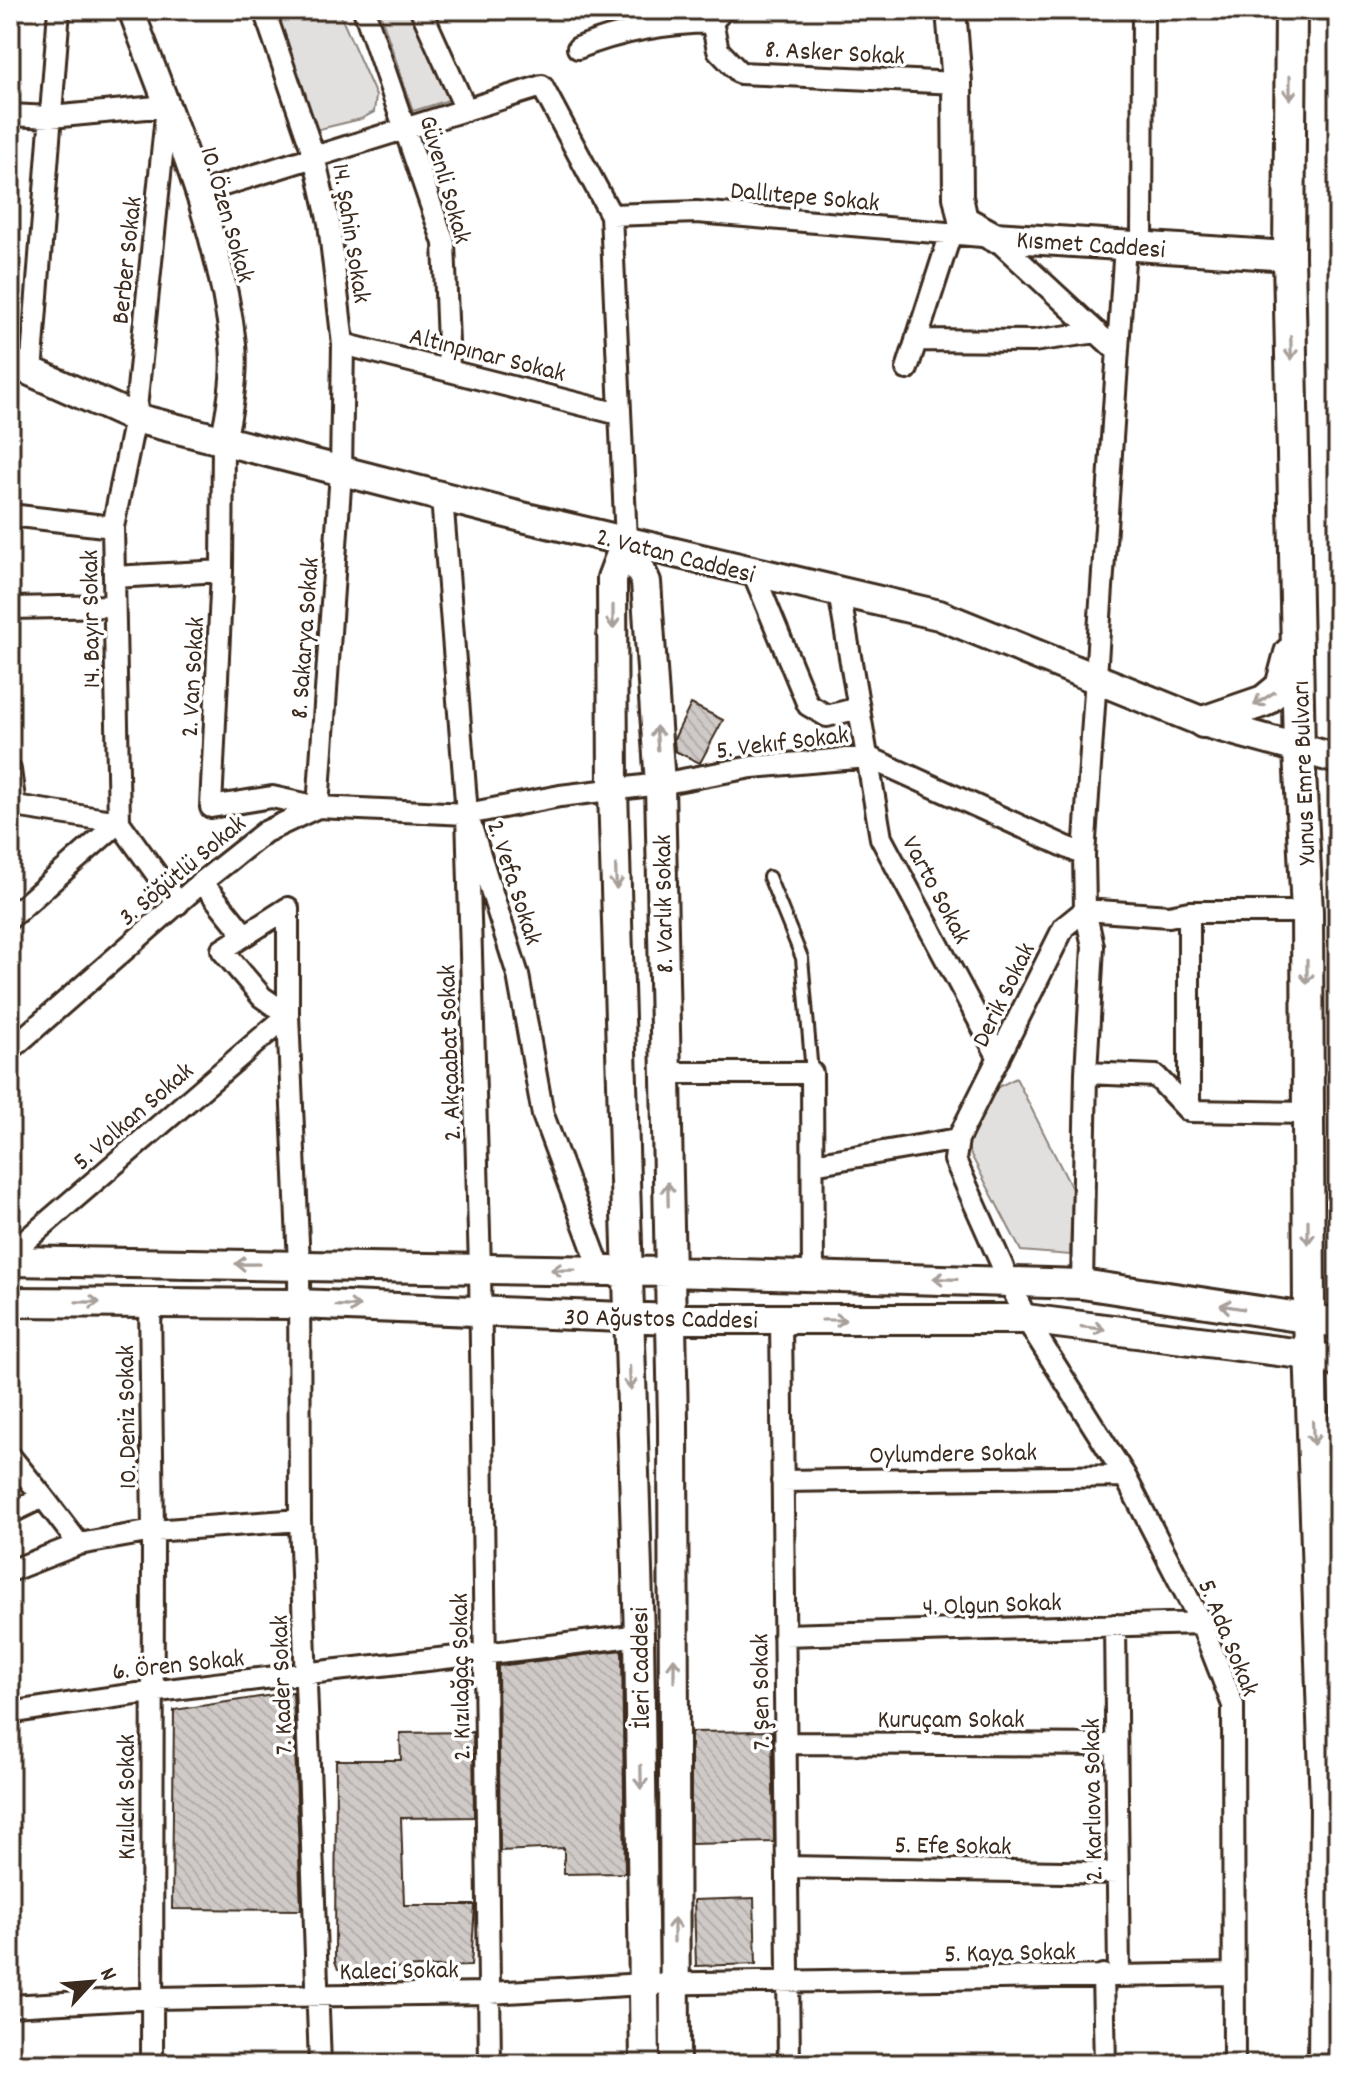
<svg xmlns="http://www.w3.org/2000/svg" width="1348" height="2074" viewBox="0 0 1348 2074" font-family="Dekko,sans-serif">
  <defs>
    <pattern id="building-back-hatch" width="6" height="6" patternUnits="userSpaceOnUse" patternTransform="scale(2)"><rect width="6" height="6" fill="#cfcac7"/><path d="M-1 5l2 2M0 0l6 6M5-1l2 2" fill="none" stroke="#b3aeaa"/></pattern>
  </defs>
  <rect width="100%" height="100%" fill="#fff"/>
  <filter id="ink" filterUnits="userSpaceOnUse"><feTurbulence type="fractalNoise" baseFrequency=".0125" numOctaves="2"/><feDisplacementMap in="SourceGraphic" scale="16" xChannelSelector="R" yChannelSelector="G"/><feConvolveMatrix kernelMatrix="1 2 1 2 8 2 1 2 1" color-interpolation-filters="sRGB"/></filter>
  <g filter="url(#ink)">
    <!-- grass -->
    <path fill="#e2e0de" stroke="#8e857e" stroke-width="2" d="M269,10H338L376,96L374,112L361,119L311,131Z
      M379,10H414L452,99L413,111Z
      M1016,1078L1072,1189L1070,1255L1021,1251L969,1151V1132L992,1090Z"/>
    <!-- building -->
    <path fill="url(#building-back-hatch)" stroke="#3b2a1e" stroke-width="2" d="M691,704L723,720L700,763L675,751L674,739Z
      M622,1650L625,1873L564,1874V1848L500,1851L498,1666Z
      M293,1692L301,1910L172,1909L174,1710Z
      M772,1731L774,1842L691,1844V1732Z
      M473,1732L474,1817L401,1818L404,1905H475L471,1966L338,1969L335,1961L336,1760H401L400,1733Z
      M754,1898L756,1964L696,1966L694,1900Z"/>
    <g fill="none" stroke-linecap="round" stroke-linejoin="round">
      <defs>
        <path id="service" d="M769,877L802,958L812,1073"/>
        <path id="minor" d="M364,10L444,243L449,368
          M421,10L466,110
          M723,10L712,22L718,50L740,73L957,83
          M578,48C623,30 665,23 712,22
          M10,115L51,117L167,106L135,418L113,527L119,822L15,806L10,811
          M198,193L542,86L611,215L626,541
          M611,215L697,212L994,237L1117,351
          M1125,245L1084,855L1085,910L1064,927L958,1139L955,1160L1026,1319L1125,1476L1201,1623L1233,1705L1234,2064
          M1142,246L1143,10
          M916,340L1033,341L1097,332
          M343,344L619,414
          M907,369L951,233
          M31,373L59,10
          M223,441L222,571L211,807L272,797L318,807L341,472L343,344L329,223L314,156L264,10
          M442,497L467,814L518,975L543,1115L601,1271
          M10,515L113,527
          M753,572L808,705L827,716L859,708
          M114,577L222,571
          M839,592L881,838L999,1058
          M10,608L114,606
          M10,770L15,806
          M467,814L480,1268L490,2064
          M202,882L244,934
          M288,908V1015L299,1265L300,1520L320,2064
          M10,918L119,822L178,904
          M10,1050L202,882L265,832L318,807L467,814L560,796L660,784L752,767L868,757L1084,855
          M665,1073H812L813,1276
          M1086,1073L1156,1076L1189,1111L1308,1113
          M1189,1111V912
          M813,1164L958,1139
          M10,1254L288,1015L262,997L222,950L288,908
          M1082,1284L1086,1073L1093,946L1085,910L1169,916L1189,912H1307
          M150,1303L153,1531L152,2064
          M781,1320L789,2064
          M10,1456L43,1497
          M782,1481L1125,1476
          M10,1513L43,1497L79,1544
          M10,1571L79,1544L153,1531L300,1520
          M1115,1625L1119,1975
          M784,1635L1201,1623
          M10,1713C218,1678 430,1663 639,1635
          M785,1743L1116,1745
          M787,1867L1118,1873
          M1103,1975L1105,2064
          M10,2006L152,1998L489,1993L644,1984L1233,1974"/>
        <path id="tertiary" d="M131,10C171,118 220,229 233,344C236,375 230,410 223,441"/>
        <path id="secondary" d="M951,10L957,83L958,197L963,220L994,237L1289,256
          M10,362L135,418L518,516L939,615L1203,722L1338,759
          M626,541L646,582L660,784L673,1422L675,2064
          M626,541L612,578L613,791L639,1635L645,2064
          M10,1261L669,1272L1082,1284L1338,1323
          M10,1302L298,1304L672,1319H1026L1310,1355L1338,1362"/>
        <path id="primary" d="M1291,10L1289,256L1299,751L1307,912L1309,1318L1326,1804L1324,2064
          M1203,722L1264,701L1281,687L1290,653"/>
      </defs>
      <!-- service casing -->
      <use href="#service" stroke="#3b2a1e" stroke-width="16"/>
      <!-- minor casing -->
      <use href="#minor" stroke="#3b2a1e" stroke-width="26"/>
      <!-- tertiary casing -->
      <use href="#tertiary" stroke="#3b2a1e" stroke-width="30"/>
      <!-- secondary casing -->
      <use href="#secondary" stroke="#3b2a1e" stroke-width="34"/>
      <!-- primary casing -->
      <use href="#primary" stroke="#3b2a1e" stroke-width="36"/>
      <!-- service -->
      <use href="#service" stroke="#fff" stroke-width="10"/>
      <!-- minor -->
      <use href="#minor" stroke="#fff" stroke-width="20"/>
      <!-- tertiary -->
      <use href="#tertiary" stroke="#fff" stroke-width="24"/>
      <!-- secondary -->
      <use href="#secondary" stroke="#fff" stroke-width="28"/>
      <!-- primary -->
      <use href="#primary" stroke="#fff" stroke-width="30"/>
    </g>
    <!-- one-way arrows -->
    <defs><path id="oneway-shaft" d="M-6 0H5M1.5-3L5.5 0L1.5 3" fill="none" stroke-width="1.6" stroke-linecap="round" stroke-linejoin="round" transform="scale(2)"/></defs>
    <g stroke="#a79f9a">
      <use href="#oneway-shaft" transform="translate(1290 88) rotate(90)"/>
      <use href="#oneway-shaft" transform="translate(1291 348) rotate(89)"/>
      <use href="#oneway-shaft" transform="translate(613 617) rotate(90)"/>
      <use href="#oneway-shaft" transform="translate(1264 699) rotate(147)"/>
      <use href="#oneway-shaft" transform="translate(657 738) rotate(-94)"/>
      <use href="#oneway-shaft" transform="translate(616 877) rotate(88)"/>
      <use href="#oneway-shaft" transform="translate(1307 972) rotate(90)"/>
      <use href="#oneway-shaft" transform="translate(668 1194) rotate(-91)"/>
      <use href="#oneway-shaft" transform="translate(1308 1232) rotate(90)"/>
      <use href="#oneway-shaft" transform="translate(247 1264) rotate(-179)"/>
      <use href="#oneway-shaft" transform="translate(563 1270) rotate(-179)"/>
      <use href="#oneway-shaft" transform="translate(945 1279) rotate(-178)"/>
      <use href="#oneway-shaft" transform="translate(88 1302) rotate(1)"/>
      <use href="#oneway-shaft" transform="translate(348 1306) rotate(2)"/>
      <use href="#oneway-shaft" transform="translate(1232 1307) rotate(-171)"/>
      <use href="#oneway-shaft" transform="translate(834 1320)"/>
      <use href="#oneway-shaft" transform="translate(1093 1328) rotate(7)"/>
      <use href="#oneway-shaft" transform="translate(630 1378) rotate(88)"/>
      <use href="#oneway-shaft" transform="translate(1313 1433) rotate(88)"/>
      <use href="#oneway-shaft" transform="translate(674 1670) rotate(-90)"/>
      <use href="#oneway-shaft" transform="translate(641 1777) rotate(89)"/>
      <use href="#oneway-shaft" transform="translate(674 1930) rotate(-90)"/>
    </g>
  </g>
  <g text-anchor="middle" stroke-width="7" stroke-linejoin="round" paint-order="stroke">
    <!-- street labels -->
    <g font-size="26" fill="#3b2a1e" stroke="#fff">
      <text transform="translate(835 51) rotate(3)" y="9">8. Asker Sokak</text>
      <text transform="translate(447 179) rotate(74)" y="9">Güvenli Sokak</text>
      <text transform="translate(805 195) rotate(5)" y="9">Dallıtepe Sokak</text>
      <text transform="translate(229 214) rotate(74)" y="9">10. Özen Sokak</text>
      <text transform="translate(353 233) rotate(81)" y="9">14. Şahin Sokak</text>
      <text transform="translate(1091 243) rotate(4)" y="9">Kısmet Caddesi</text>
      <text transform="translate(125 260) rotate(-84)" y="9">Berber Sokak</text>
      <text transform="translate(488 353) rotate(14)" y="9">Altınpınar Sokak</text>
      <text transform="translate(676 554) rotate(14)" y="9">2. Vatan Caddesi</text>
      <text transform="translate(89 619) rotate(-91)" y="9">14. Bayır Sokak</text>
      <text transform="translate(303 638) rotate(-86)" y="9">8. Sakarya Sokak</text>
      <text transform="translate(191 677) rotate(-87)" y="9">2. Van Sokak</text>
      <text transform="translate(782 741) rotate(-7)" y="9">5. Vekıf Sokak</text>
      <text transform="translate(1302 773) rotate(-92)" y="9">Yunus Emre Bulvarı</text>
      <text transform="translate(181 869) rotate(-40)" y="9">3. Söğütlü Sokak</text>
      <text transform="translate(516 882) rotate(72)" y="9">2. Vefa Sokak</text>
      <text transform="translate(938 889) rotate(62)" y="9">Varto Sokak</text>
      <text transform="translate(662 904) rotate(-91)" y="9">8. Varlık Sokak</text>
      <text transform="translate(1002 994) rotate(-64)" y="9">Derik Sokak</text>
      <text transform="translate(448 1053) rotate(-92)" y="9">2. Akçaabat Sokak</text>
      <text transform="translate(132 1115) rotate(-41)" y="9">5. Volkan Sokak</text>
      <text transform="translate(661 1317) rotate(1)" y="9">30 Ağustos Caddesi</text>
      <text transform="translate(125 1417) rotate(-91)" y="9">10. Deniz Sokak</text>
      <text transform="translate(953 1452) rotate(-1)" y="9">Oylumdere Sokak</text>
      <text transform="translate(992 1603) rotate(-2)" y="9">4. Olgun Sokak</text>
      <text transform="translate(1230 1637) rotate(68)" y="9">5. Ada Sokak</text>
      <text transform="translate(178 1663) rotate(-6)" y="9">6. Ören Sokak</text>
      <text transform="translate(639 1668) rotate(-91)" y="9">İleri Caddesi</text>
      <text transform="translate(459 1677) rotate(-91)" y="9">2. Kızılağaç Sokak</text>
      <text transform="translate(280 1685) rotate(-92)" y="9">7. Kader Sokak</text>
      <text transform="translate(759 1692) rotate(-91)" y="9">7. Şen Sokak</text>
      <text x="951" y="1727">Kuruçam Sokak</text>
      <text transform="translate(125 1797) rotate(-90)" y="9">Kızılcık Sokak</text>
      <text transform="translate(1091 1800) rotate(-91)" y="9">2. Karlıova Sokak</text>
      <text transform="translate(953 1844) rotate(1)" y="9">5. Efe Sokak</text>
      <text transform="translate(1010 1951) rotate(-1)" y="9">5. Kaya Sokak</text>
      <text transform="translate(399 1969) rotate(-1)" y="9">Kaleci Sokak</text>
    </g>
  </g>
  <!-- margin -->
  <rect width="1348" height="2074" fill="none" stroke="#fff" stroke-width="40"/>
  <rect x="20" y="20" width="1308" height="2034" fill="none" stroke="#3b2a1e" stroke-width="3" filter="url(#ink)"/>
  <!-- north arrow -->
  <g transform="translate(92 1982) rotate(64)" stroke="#ffffff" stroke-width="6" paint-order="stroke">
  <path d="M0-6L14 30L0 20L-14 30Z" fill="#3b2a1e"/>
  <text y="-12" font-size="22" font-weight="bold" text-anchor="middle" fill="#3b2a1e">N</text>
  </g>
</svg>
